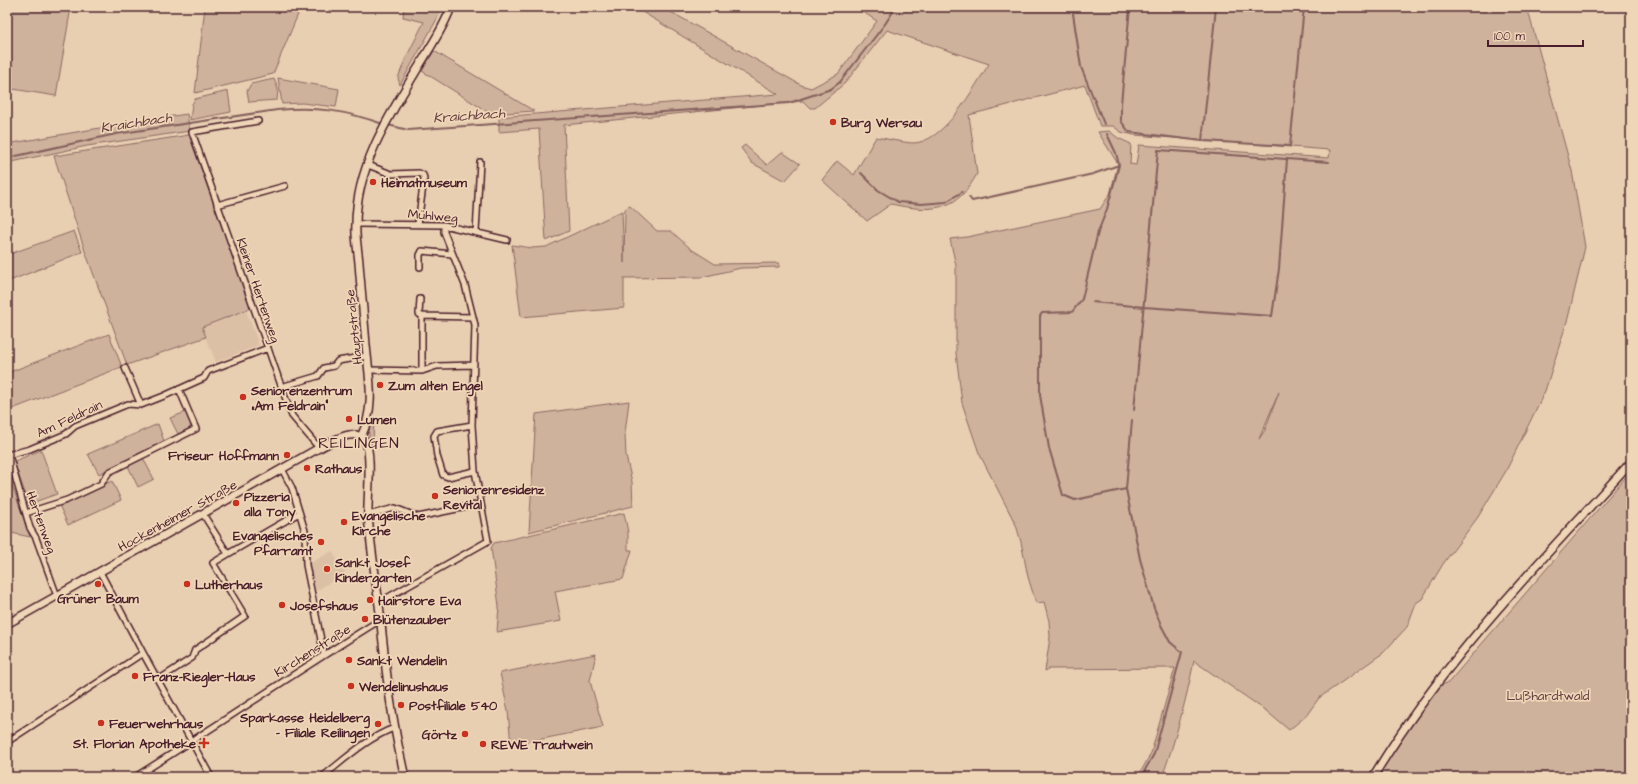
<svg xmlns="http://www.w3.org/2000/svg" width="1638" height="784" viewBox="0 0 1638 784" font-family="'Architects Daughter',sans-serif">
  <rect width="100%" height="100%" fill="#e8cfb1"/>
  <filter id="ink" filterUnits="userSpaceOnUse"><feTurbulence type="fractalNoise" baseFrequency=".025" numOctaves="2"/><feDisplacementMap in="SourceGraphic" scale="8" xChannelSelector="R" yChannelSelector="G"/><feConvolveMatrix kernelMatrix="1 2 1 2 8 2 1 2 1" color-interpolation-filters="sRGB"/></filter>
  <g filter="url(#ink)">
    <!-- built -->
    <path fill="#dbc0a6" d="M246,310L259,345L216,362L201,327Z
      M332,551L345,573L316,591L309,564Z"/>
    <!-- green -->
    <path fill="#ceb29c" stroke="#8c6864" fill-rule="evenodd" d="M7,7H71L56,96L7,88Z
      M205,7H301L273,74L195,93Z
      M404,7H442L437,19L400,85L398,78L405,60L424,22L403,17Z
      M634,7H662L801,85L811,88L838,74L877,21L855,7H1527L1572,171L1585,247L1568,318L1545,391L1506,471L1478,517L1443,564L1422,599L1416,603L1407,627L1383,653L1319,698L1306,716L1289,730L1265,710L1194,661C1186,700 1176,739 1162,777H1138L1151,753L1175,668L1049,669L1045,671L1050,637L1049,621L1044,602L1036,603L1028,577L1021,542L1016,525L979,453L962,403L956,353V266L950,239L967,237L1100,209L1110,194L1118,164L1098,132L1109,131L1118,138L1131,144L1130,164L1136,165L1139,145L1329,158L1330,150L1134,135L1121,132L1113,126H1100L1085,85L969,115L977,174C973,181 968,189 962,195C942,214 915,209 891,204L867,221L822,180L837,161L854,175L876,137C888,139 900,142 912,143C944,144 974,87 989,64L887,30L845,83L815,108H810L803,101L564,125L569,231L546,241L539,129L499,132V117L778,94ZM1279,392L1265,430L1259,439Z
      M434,51L534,111L491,114L422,71Z
      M278,78L339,89L336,107L302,103L282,104Z
      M274,79L278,89L277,100L249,102L247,91L251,84Z
      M228,91L231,112L190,120L192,104L195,99Z
      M187,114L190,131L87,146L7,163V144L146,120Z
      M189,135L251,308L202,327L206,337L127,365L85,251L54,156Z
      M745,145L767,165L782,152L800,164L785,181L752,163L741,148Z
      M630,206L657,231H671L691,249L715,264L779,263V267L741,268L702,277L624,278V308L521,317L512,245L532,248L546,247L622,211L624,263L625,209Z
      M74,231L82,252L7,282V255Z
      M109,334L122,367L7,411V373Z
      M629,401L625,433L626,456L632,482L633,506L529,532L536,414Z
      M186,412L191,423L190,428L178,434L170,418Z
      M374,418L373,445L371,444C367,435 369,427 374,418Z
      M158,424L164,441L99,474L88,454Z
      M41,450L57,494L29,504L15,465V461Z
      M143,458L154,479L138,487L128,466Z
      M7,470L30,537L7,532Z
      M1631,471V777H1377L1430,697L1439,685L1448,683Z
      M112,481L121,500L68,525L59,505Z
      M624,513L628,532V550H632L623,579L555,591L561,621L497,632L499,606L491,548L494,543Z
      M596,654L590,681L603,727L511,745L508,711L500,673Z"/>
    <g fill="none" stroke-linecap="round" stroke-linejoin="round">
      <!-- stream -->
      <path stroke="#845f5c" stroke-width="2" d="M1072,7L1081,67L1104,124
        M1130,7L1121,104V121L1129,132L1202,141L1290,146L1304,7
        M388,125L408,130L789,103L831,89L840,82L885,24L896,7
        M1202,141L1216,7
        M7,158L116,134L277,110C317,106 346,111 383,124
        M1119,165L1107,209L1098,232L1082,299L1072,312L1042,313L1040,316V395L1049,448L1063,495L1075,500L1126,489L1132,420
        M861,173L878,190L898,202L921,204L946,202L962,192
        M969,197L972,201L1093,174L1119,165L1116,153L1107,134
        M1092,302L1144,307L1272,316L1279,269L1287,159
        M1134,410L1158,150L1329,162
        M1126,489L1140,559L1154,608L1161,625L1170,642L1182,652L1154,754L1141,777"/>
      <defs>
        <path id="street" d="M258,121L192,132L290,411L292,416L319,448
          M368,165L391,174L419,173L423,175L424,178L418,224
          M217,205L285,186
          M356,224L444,225L507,240
          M476,232L480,162
          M420,267V255L422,251L452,254
          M420,299L419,314L422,316V371
          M422,316L473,317
          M125,368L141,405
          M369,370L422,371L437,366L473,365
          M281,387L318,376L324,368L334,366L338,361L367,356
          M472,425L437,431L434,436L437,456L443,475L448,477L475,471
          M7,455L30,449L66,434L75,426L128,404L141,405L164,396L204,378L208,371L268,348
          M9,455L30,528L36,538L57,596
          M282,469L292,488L305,531L306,565L324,655
          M26,513L67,500L101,484L109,472L196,429L179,389
          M203,514L228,554L299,513
          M368,515L395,508L418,517L481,504
          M100,572L143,653L211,777
          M378,603L488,541L475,471L472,425L475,325L465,285L444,232V225
          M158,680L192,658L195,650L245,616L213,563L228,554
          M7,742L143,653
          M135,777C217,726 297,671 380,620
          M322,777C344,760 367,738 394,728"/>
        <path id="secondary" d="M361,437C376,406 369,378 366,345C364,318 361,290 359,263C358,250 355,237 356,224C356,163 394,108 424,58C434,41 445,25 451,7
          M7,624L319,448C332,442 354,426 365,441C373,452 367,501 368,516C371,549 376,580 380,613C385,668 392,723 405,777
          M1373,777C1443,660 1540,562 1631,462"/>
      </defs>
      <!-- street casing -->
      <use href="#street" stroke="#4a1f2b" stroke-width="8"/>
      <!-- secondary casing -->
      <use href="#secondary" stroke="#4a1f2b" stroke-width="10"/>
      <!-- street -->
      <use href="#street" stroke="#efd6b7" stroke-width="5"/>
      <!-- secondary -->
      <use href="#secondary" stroke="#efd6b7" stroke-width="7"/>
    </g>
  </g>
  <!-- markers -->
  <g fill="#c8321e" stroke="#efd6b7" stroke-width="1.5">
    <circle cx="833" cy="122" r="4"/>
    <circle cx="373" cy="182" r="4"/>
    <circle cx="380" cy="385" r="4"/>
    <circle cx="243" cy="397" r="4"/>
    <circle cx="349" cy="419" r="4"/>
    <circle cx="287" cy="455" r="4"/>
    <circle cx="307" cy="468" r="4"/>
    <circle cx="435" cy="496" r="4"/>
    <circle cx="236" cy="503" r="4"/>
    <circle cx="344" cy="522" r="4"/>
    <circle cx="321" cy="542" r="4"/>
    <circle cx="327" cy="569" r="4"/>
    <circle cx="98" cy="584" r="4"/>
    <circle cx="187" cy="584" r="4"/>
    <circle cx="370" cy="600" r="4"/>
    <circle cx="282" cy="605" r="4"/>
    <circle cx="365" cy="619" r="4"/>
    <circle cx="349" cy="660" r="4"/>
    <circle cx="135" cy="676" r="4"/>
    <circle cx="351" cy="686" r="4"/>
    <circle cx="401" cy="705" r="4"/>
    <circle cx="101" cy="723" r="4"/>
    <circle cx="378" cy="724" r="4"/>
    <circle cx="465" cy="734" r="4"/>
    <path d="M202 737h4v4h4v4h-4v4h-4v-4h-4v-4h4z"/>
    <circle cx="483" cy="744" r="4"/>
  </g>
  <g text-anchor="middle" stroke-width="3.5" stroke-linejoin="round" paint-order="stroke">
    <!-- poi labels -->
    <g font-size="13" font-weight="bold" fill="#4a1f2b" stroke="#efd6b7" text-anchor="start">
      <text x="841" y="127">Burg Wersau</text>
      <text x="381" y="187">Heimatmuseum</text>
      <text x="388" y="390">Zum alten Engel</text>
      <text x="251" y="395">Seniorenzentrum<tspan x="251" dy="15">„Am Feldrain"</tspan></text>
      <text x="357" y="424">Lumen</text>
      <text x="279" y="460" text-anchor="end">Friseur Hoffmann</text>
      <text x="315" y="473">Rathaus</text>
      <text x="443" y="494">Seniorenresidenz<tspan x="443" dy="15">Revital</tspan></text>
      <text x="244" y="501">Pizzeria<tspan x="244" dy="15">alla Tony</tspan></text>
      <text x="352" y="520">Evangelische<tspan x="352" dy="15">Kirche</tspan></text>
      <text x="313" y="540" text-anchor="end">Evangelisches<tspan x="313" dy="15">Pfarramt</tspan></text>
      <text x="335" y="567">Sankt Josef<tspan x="335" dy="15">Kindergarten</tspan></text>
      <text x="195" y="589">Lutherhaus</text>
      <text x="98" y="603" text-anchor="middle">Grüner Baum</text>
      <text x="378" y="605">Hairstore Eva</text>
      <text x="290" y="610">Josefshaus</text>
      <text x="373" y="624">Blütenzauber</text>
      <text x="357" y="665">Sankt Wendelin</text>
      <text x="143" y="681">Franz-Riegler-Haus</text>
      <text x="359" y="691">Wendelinushaus</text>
      <text x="409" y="710">Postfiliale 540</text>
      <text x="370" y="722" text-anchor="end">Sparkasse Heidelberg<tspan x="370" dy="15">- Filiale Reilingen</tspan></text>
      <text x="109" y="728">Feuerwehrhaus</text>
      <text x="457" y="739" text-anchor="end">Görtz</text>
      <text x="196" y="748" text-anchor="end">St. Florian Apotheke</text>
      <text x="491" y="749">REWE Trautwein</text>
    </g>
    <!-- street labels -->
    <g font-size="13" fill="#4a1f2b" stroke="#efd6b7">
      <text transform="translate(433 215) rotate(5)" y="5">Mühlweg</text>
      <text transform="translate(259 290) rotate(71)" y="5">Kleiner Hertenweg</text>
      <text transform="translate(353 327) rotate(-96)" y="5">Hauptstraße</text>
      <text transform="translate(69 418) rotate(-25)" y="5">Am Feldrain</text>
      <text transform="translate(177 515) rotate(-29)" y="5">Hockenheimer Straße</text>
      <text transform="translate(42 522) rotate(70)" y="5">Hertenweg</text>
      <text transform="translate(312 650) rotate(-32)" y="5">Kirchenstraße</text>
    </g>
    <!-- park labels -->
    <g font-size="13" fill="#643c42" stroke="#efd6b7">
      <text x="1548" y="700">Lußhardtwald</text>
    </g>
    <!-- water labels -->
    <g font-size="14" font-style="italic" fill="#623a3f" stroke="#efd6b7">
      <text transform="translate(469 115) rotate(-4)" y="5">Kraichbach</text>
      <text transform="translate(136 122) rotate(-9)" y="5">Kraichbach</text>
    </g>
    <!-- quarter labels -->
    <g font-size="15" letter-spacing="1" fill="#4a1f2b" stroke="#efd6b7">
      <text x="359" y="448">REILINGEN</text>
    </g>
  </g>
  <!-- margin -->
  <rect width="1638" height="784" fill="none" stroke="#efd6b7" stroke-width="24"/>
  <rect x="12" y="12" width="1614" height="760" fill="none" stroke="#4a1f2b" stroke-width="1.5" filter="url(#ink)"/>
  <!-- scale -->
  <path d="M1488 40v6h95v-6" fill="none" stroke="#4a1f2b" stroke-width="2"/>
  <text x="1494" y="40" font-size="12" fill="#4a1f2b" stroke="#efd6b7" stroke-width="3" paint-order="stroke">100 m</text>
</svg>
